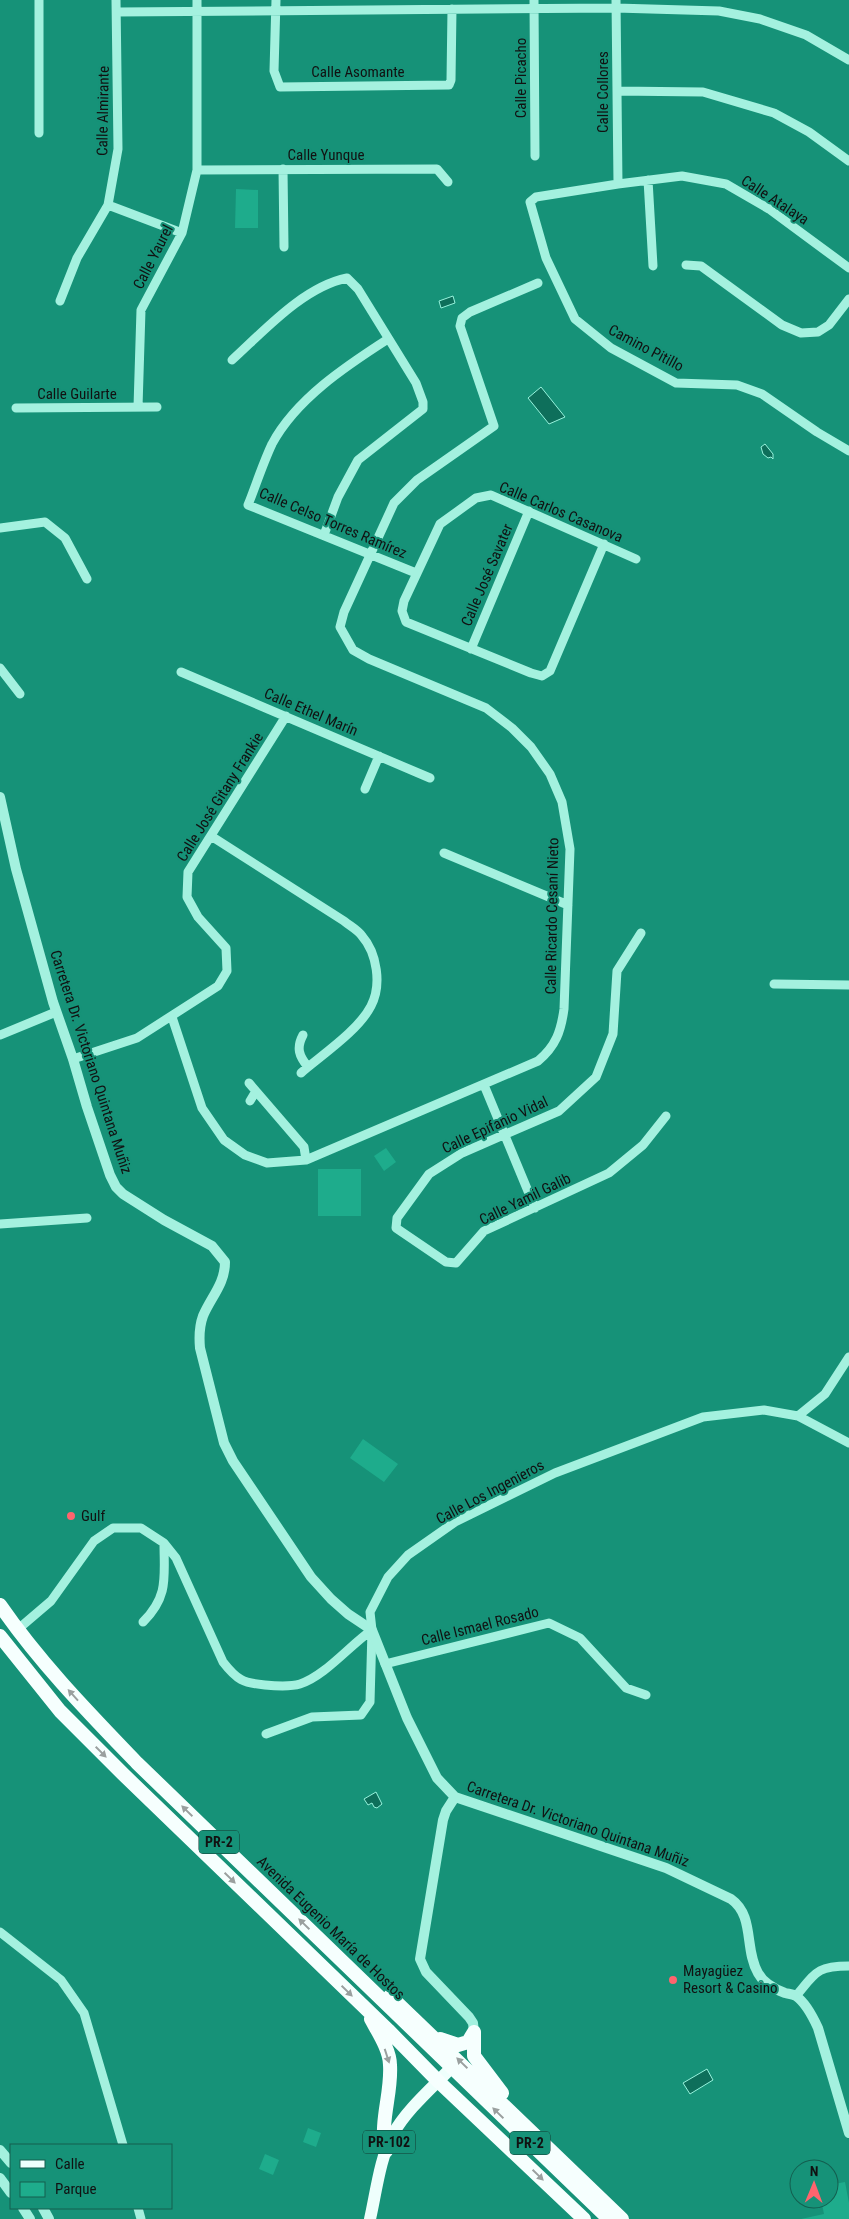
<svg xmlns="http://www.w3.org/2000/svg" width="849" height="2219" viewBox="0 0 849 2219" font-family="'Roboto Condensed',sans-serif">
  <rect width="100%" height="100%" fill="#169278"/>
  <!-- green -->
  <path fill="#1eac8c" d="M236,189L258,190V228H235Z
    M386,1148L396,1162L384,1171L374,1156Z
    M318,1169H361V1216H318Z
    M363,1439L398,1464L384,1482L350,1458Z
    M308,2128L321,2133L316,2147L303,2142Z
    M265,2154L279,2160L273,2175L259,2169Z
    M845,2182L849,2203V2219H801L824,2214L821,2199H829V2185Z"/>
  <!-- water -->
  <path fill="#0e6f5b" stroke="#97f3dd" d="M453,296L455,303L441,308L439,301Z
    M541,387L565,417L549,424L528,398Z
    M765,444L773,454V459L771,457L768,458L763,454L761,447Z
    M376,1792L382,1804L377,1808L374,1807L372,1803L368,1805L364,1799Z
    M707,2069L713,2080L690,2094L683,2083Z"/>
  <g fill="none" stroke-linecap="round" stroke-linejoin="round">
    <!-- minor -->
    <path stroke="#a4f1df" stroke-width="9" d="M39,0V133
      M276,0L274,71L280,87L449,85L451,80L452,9
      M534,0L535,156
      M616,0L618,184
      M117,12L616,8L719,11L760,19L806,35L849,60
      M617,91L703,92L774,113L809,132L849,161
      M283,169L284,247
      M197,170L437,169L448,182
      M648,180L653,266
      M108,205L182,233
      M686,265L701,266L782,325L801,333L818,332L829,325L849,299
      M849,268L769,209L726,184L682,176L618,184L536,197L530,202L546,258L575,319L611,348L676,383L737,385L762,394L817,432L849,451
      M60,301L77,258L108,205L118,149L116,0
      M388,339C346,366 296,399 272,444C263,463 256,485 248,505L416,573
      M232,360C264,331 303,287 347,278L358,289L416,383L423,402V409L358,460L338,497L324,535
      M138,407L141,310L182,233L197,170V0
      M16,408L157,407
      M0,528L45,522L65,538L87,579
      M604,544L550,671L542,676L531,673L406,622L402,611L404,601L440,524L476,498L491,495L636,559
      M471,649L529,511
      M0,668L20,694
      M181,672L430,778
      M365,789L379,756
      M211,836L344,921C350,926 358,930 362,936C377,953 382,985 371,1006C358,1031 323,1054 301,1073
      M444,853L568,905
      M641,933L617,971L613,1034L596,1077L559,1111L462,1153L429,1174L397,1218L396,1228L446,1262L456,1263L484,1231L609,1173L643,1145L666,1116
      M774,984L849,985
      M172,1017L202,1108L224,1140L245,1155L267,1163L306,1160L538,1061C556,1046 561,1031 564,1009L570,849L562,802L550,774L531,747L512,728L486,708L369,659L353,650L340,627L344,612L394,503L417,480L494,426L460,326L462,318L470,312L538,283
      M0,1035L56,1012
      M303,1035C296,1048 299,1056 308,1067
      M73,1059L137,1038L218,986L227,971L226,948L198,917L187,897L188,872L286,716
      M249,1083L304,1147L306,1160
      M484,1085L535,1208
      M250,1101L256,1091
      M0,1224L87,1218
      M798,1416L825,1394L849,1357
      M164,1543L176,1558L223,1662C237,1680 243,1683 265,1685C276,1686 290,1687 300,1684C325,1676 350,1645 372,1630
      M17,1630L51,1601L94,1541L113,1528H141L164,1543C164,1577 169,1596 143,1622
      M385,1664L549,1623L580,1638L626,1688L646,1695
      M266,1734L312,1717L361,1715L370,1702L372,1630L370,1612L388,1577L408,1555L455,1522L555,1473L703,1417L764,1410L798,1416L849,1443
      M0,1932L61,1980L84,2013L123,2145
      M796,1996C816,1972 817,1966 849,1966
      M138,2208L141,2219"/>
    <!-- tertiary -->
    <path stroke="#a4f1df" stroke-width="10" d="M0,797L16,869L53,1002L73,1059L87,1107L110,1175L116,1187L123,1194L164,1220L212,1246L225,1262C225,1284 211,1297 203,1316C199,1327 199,1337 200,1348L224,1443L233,1461L311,1577L331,1599L348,1614L372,1630L407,1718L437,1778L455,1797L666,1868L731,1899C755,1916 744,1949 758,1973C764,1984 774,1989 785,1993C789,1994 793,1994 796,1996C806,2003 813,2017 818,2028L849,2133
      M455,1797L446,1811L443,1820L420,1959L426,1972L469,2017L473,2023L474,2032
      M0,2150L11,2163
      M0,2178L11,2193
      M23,2208L30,2219
      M43,2208L49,2219"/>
    <!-- primary -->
    <path stroke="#eefffc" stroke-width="12" d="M370,2219C376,2193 380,2157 393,2134C407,2109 432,2088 451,2068"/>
    <!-- trunk -->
    <path stroke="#f6fffe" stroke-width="14" d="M0,1605C40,1663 89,1713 137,1763L609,2219
      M0,1636L60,1711L123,1774L388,2030L438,2081L584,2219
      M390,1996L622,2219
      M371,2019C378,2032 390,2050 390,2065C392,2094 379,2122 386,2151
      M474,2032V2056L502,2093
      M440,2039L458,2045L468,2042L474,2032"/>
  </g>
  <!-- one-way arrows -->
  <defs><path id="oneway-solid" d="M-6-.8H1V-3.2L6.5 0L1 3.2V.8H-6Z" transform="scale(1.25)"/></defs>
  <g fill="#9aa09f">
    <use href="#oneway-solid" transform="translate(73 1695) rotate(-132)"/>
    <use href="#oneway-solid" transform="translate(101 1752) rotate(45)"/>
    <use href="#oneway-solid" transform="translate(187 1811) rotate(-136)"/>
    <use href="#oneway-solid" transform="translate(230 1878) rotate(44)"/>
    <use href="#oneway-solid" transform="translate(304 1924) rotate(-136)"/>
    <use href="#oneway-solid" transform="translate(347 1991) rotate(44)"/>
    <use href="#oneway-solid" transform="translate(387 2056) rotate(72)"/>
    <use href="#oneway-solid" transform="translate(462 2063) rotate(-136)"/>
    <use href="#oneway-solid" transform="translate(498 2113) rotate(-136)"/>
    <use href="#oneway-solid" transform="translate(538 2175) rotate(44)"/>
  </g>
  <!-- markers -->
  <g fill="#ff646e" stroke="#169278" stroke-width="2">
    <circle cx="71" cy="1516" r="5"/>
    <circle cx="673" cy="1980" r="5"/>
  </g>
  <g text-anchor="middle" stroke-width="4" stroke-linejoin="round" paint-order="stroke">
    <!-- shield labels -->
    <g fill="#169278" stroke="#123830" stroke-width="1">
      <rect x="199" y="1830.5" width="40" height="23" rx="4"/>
      <rect x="363" y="2130.5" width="52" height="23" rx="4"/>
      <rect x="510" y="2131.5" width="40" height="23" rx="4"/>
    </g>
    <g font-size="14" font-weight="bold" fill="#111">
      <text x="219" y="1847">PR-2</text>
      <text x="389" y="2147">PR-102</text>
      <text x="530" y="2148">PR-2</text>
    </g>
    <!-- street labels -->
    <g font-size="15" fill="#111" stroke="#169278">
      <text x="358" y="77">Calle Asomante</text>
      <text transform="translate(521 78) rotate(-90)" y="5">Calle Picacho</text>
      <text transform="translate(603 92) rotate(-90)" y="5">Calle Collores</text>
      <text transform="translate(103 111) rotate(-89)" y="5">Calle Almirante</text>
      <text x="326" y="160">Calle Yunque</text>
      <text transform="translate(775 200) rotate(33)" y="5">Calle Atalaya</text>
      <text transform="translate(153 257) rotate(-63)" y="5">Calle Yaurel</text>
      <text transform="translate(646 348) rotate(28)" y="5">Camino Pitillo</text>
      <text x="77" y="399">Calle Guilarte</text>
      <text transform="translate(561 512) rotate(23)" y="5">Calle Carlos Casanova</text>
      <text transform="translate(333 523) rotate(23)" y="5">Calle Celso Torres Ramírez</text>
      <text transform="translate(487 575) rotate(-67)" y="5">Calle José Savater</text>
      <text transform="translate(311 712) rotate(23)" y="5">Calle Ethel Marín</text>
      <text transform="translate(220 797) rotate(-58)" y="5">Calle José Gitany Frankie</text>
      <text transform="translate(552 916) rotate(-89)" y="5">Calle Ricardo Cesaní Nieto</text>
      <text transform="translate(91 1062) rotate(72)" y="5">Carretera Dr. Victoriano Quintana Muñiz</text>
      <text transform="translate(495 1125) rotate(-25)" y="5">Calle Epifanio Vidal</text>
      <text transform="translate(525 1199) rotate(-26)" y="5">Calle Yamil Galib</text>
      <text transform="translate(490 1492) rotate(-28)" y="5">Calle Los Ingenieros</text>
      <text transform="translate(480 1626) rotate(-14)" y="5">Calle Ismael Rosado</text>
      <text transform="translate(578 1824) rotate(19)" y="5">Carretera Dr. Victoriano Quintana Muñiz</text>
      <text transform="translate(331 1928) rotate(44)" y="5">Avenida Eugenio María de Hostos</text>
    </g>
    <!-- poi labels -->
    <g font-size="15" fill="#111" stroke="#169278" text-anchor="start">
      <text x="81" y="1521">Gulf</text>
      <text x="683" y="1976">Mayagüez<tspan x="683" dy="17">Resort &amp; Casino</tspan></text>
    </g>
  </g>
  <!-- legend -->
  <rect x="10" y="2144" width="162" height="65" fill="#169278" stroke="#145e4f"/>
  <rect x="20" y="2160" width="25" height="8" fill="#eefffc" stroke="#145e4f"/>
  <text x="55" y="2169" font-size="15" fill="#111111">Calle</text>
  <rect x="20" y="2182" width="25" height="15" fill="#1eac8c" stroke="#145e4f"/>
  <text x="55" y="2194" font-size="15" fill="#111111">Parque</text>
  <!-- north arrow -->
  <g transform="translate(814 2184) rotate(1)"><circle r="24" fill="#169278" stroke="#145e4f"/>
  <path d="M0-4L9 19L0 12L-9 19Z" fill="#ff646e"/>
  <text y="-8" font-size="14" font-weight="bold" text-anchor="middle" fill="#111111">N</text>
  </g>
</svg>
